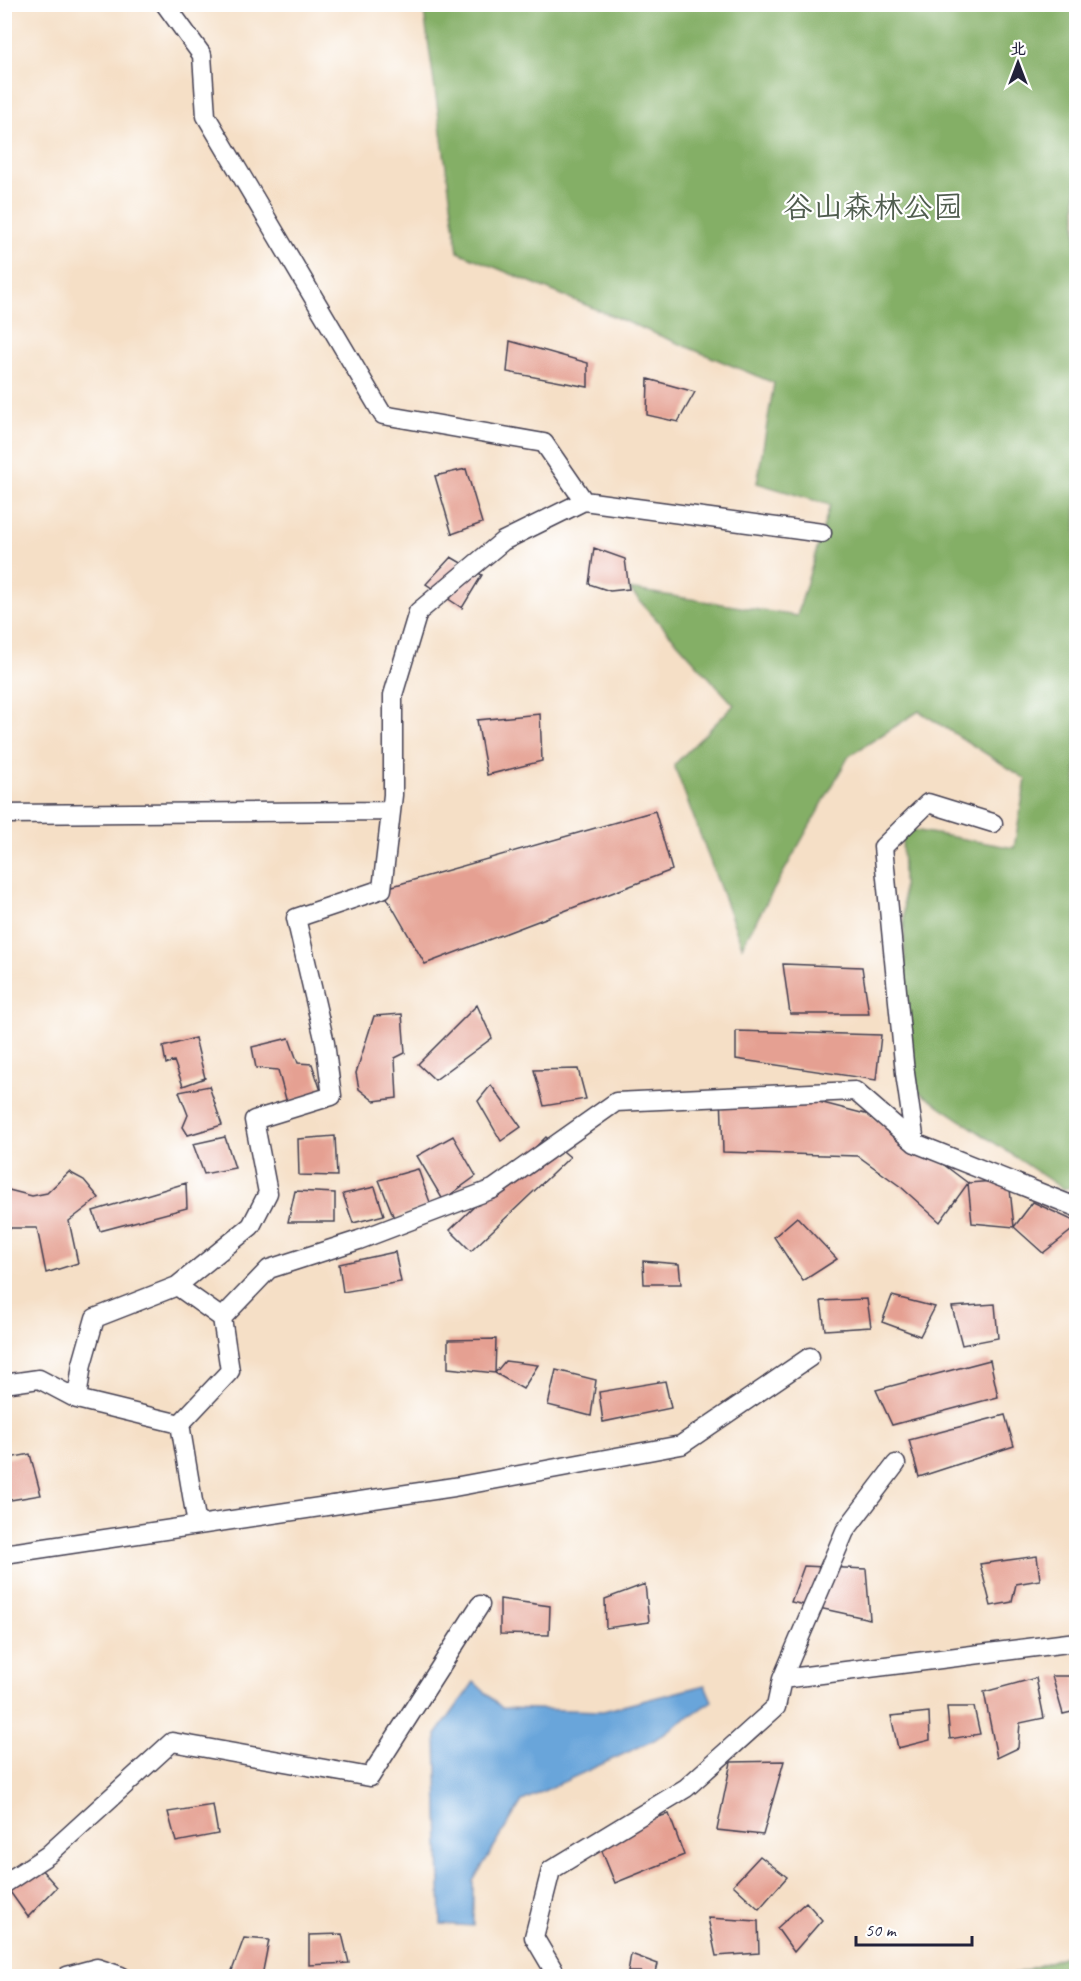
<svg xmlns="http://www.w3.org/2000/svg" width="1081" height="1981" viewBox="0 0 1081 1981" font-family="Caveat,'LXGW WenKai TC',sans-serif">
  <rect width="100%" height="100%" fill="#fff"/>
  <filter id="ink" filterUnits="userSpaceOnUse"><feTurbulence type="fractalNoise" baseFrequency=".0167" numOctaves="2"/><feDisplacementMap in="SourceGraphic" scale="12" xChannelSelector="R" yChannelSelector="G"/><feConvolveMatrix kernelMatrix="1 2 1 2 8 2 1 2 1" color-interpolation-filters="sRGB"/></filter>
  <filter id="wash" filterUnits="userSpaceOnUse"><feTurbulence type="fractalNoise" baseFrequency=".008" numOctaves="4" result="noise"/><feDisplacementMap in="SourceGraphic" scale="24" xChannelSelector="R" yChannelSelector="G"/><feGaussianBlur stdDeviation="1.35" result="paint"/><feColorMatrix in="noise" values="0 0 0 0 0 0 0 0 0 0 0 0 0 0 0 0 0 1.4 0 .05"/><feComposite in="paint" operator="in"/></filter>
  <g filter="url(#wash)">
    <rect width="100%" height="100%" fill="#f5dfc6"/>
    <!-- forest -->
    <path fill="#84af66" stroke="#536850" stroke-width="1.5" d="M423,5H1076V1186L1063,1189L907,1084L902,828L1014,848L1026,779L919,711L849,756L742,946L674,765L734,705L629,589L797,616L830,505L757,483L774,383L458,252Z
      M1076,1952V1976H1009Z"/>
    <!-- water -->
    <path fill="#69a5da" stroke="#46648a" stroke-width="1.5" d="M474,1682L502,1708L603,1711L705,1685L712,1701L654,1740L522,1801L473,1881V1926L441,1924L436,1735Z"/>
    <g id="blocks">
      <!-- building -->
      <path fill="#e5a092" d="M510,341L588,363V387L507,372Z
        M648,379L695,392L678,422L647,415Z
        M466,469L482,523L452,534L435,476Z
        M594,548L625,559L629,589L610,591L589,584Z
        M451,557L482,575L462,608L426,584Z
        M540,714L542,761L487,775L477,720Z
        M655,811L672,870L425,964L382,889Z
        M783,964L862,967L869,1014H790Z
        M477,1005L492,1038L435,1080L418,1064Z
        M402,1014L405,1053L395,1058L397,1098L374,1101L359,1089L356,1073L374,1016Z
        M736,1031L881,1035L876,1080L736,1059Z
        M195,1038L205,1078L183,1086L174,1061L166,1064L163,1047Z
        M289,1038L298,1063L312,1064L321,1091L287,1103L278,1070L256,1068L252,1047Z
        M578,1069L586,1099L544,1106L534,1070Z
        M491,1085L521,1127L501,1141L478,1101Z
        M209,1086L222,1125L188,1135L183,1127L188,1115L179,1092Z
        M721,1094L819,1102L869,1115L915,1143L968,1183L1009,1180L1014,1227L972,1223L968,1183L940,1222L901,1187L858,1156L723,1152Z
        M335,1136L337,1176L299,1175L298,1139Z
        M453,1136L476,1176L443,1200L417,1156Z
        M225,1137L235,1168L204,1174L193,1144Z
        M546,1137L570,1157L471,1251L450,1230Z
        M418,1169L431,1205L394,1218L379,1180Z
        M69,1172L84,1180L99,1198L69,1221L78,1263L46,1273L37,1228H5V1189L32,1196L47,1193Z
        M186,1183L187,1208L100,1231L93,1211Z
        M375,1187L384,1215L353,1223L343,1194Z
        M295,1191L335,1193V1222H288Z
        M1033,1202L1076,1222V1227L1043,1253L1014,1227Z
        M797,1217L837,1259L803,1281L774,1237Z
        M395,1252L401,1282L343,1292L339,1264Z
        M643,1261L679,1264L681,1284H644Z
        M892,1296L935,1307L920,1336L882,1322Z
        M867,1299L871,1327L825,1330L821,1301Z
        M995,1304L998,1338L962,1345L952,1307Z
        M496,1339L495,1373L448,1368V1340Z
        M990,1360L998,1397L892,1425L876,1390Z
        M505,1361L538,1365L523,1389L495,1373Z
        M556,1370L596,1380L591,1416L548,1405Z
        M665,1381L671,1408L603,1422L599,1392Z
        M1005,1415L1014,1446L919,1477L909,1440Z
        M30,1454L41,1495L4,1501V1459Z
        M1037,1556L1040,1580L1016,1584L1012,1602L991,1606L980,1564Z
        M804,1566L866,1569L870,1619L791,1602Z
        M645,1584L649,1622L606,1628L605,1599Z
        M500,1599L550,1606L549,1635L500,1634Z
        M1052,1676H1076V1711L1063,1714Z
        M1036,1678L1044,1718L1020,1723L1018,1748L997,1758L984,1692Z
        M947,1707H974L980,1734L950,1739Z
        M929,1712L930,1740L898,1748L891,1716Z
        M784,1761L763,1835L717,1830L731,1762Z
        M213,1805L218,1834L176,1842L168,1812Z
        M669,1814L684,1855L615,1883L595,1834Z
        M760,1856L787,1877L759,1909L733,1885Z
        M39,1867L57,1887L28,1917L6,1886Z
        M806,1902L822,1920L794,1952L777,1928Z
        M708,1918L758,1921L759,1953L716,1956Z
        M342,1934L349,1963L309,1965V1935Z
        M244,1938L269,1940L262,1976H230Z
        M631,1954L658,1964L655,1976H640L641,1972H628Z"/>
    </g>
  </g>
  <g filter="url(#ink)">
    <use href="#blocks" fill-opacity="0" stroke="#423e50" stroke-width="1.5"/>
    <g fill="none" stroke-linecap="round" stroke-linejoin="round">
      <defs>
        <path id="minor" d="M165,4L202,55L206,116L383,415L544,443L584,501
          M4,814L391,811
          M993,823L928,803L883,847L905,1073L915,1143L1076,1207
          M177,1286L251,1226L268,1193L254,1120L332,1096L325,1043L296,918L382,889L393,795V695L418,612L503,541L584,501L822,533
          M222,1318L177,1286L95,1318L82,1364L77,1399L180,1424L230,1371L222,1318L269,1269L359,1240L493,1189L616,1102L855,1091L915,1143
          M4,1384L39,1379L77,1399
          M180,1424L197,1525
          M4,1554L454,1487L681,1445L810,1357
          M782,1679L845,1531L896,1464
          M4,1884L48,1855L172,1742L370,1777L480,1605
          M67,1976L97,1968L121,1976
          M557,1976L534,1937L551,1870L686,1788L776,1707L782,1679L1076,1642"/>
      </defs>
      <!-- minor casing -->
      <use href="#minor" stroke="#423e50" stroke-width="21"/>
      <!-- minor -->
      <use href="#minor" stroke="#fff" stroke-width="18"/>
    </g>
  </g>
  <g text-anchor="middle" stroke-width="4.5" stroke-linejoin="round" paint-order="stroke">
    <!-- park labels -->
    <g font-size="30" fill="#505d4f" stroke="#fff">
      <text x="873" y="217">谷山森林公园</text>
    </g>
  </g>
  <!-- margin -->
  <rect width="1081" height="1981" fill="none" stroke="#fff" stroke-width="24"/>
  <!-- north arrow -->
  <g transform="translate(1018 63)" stroke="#ffffff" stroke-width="4.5" paint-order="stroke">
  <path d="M0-4.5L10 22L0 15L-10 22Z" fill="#22223b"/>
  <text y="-9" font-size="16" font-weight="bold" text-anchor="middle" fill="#22223b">北</text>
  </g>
  <!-- scale -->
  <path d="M856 1936v9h116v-9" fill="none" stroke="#22223b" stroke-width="3"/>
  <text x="865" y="1936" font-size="18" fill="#22223b" stroke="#ffffff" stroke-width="4.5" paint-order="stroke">50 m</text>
</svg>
